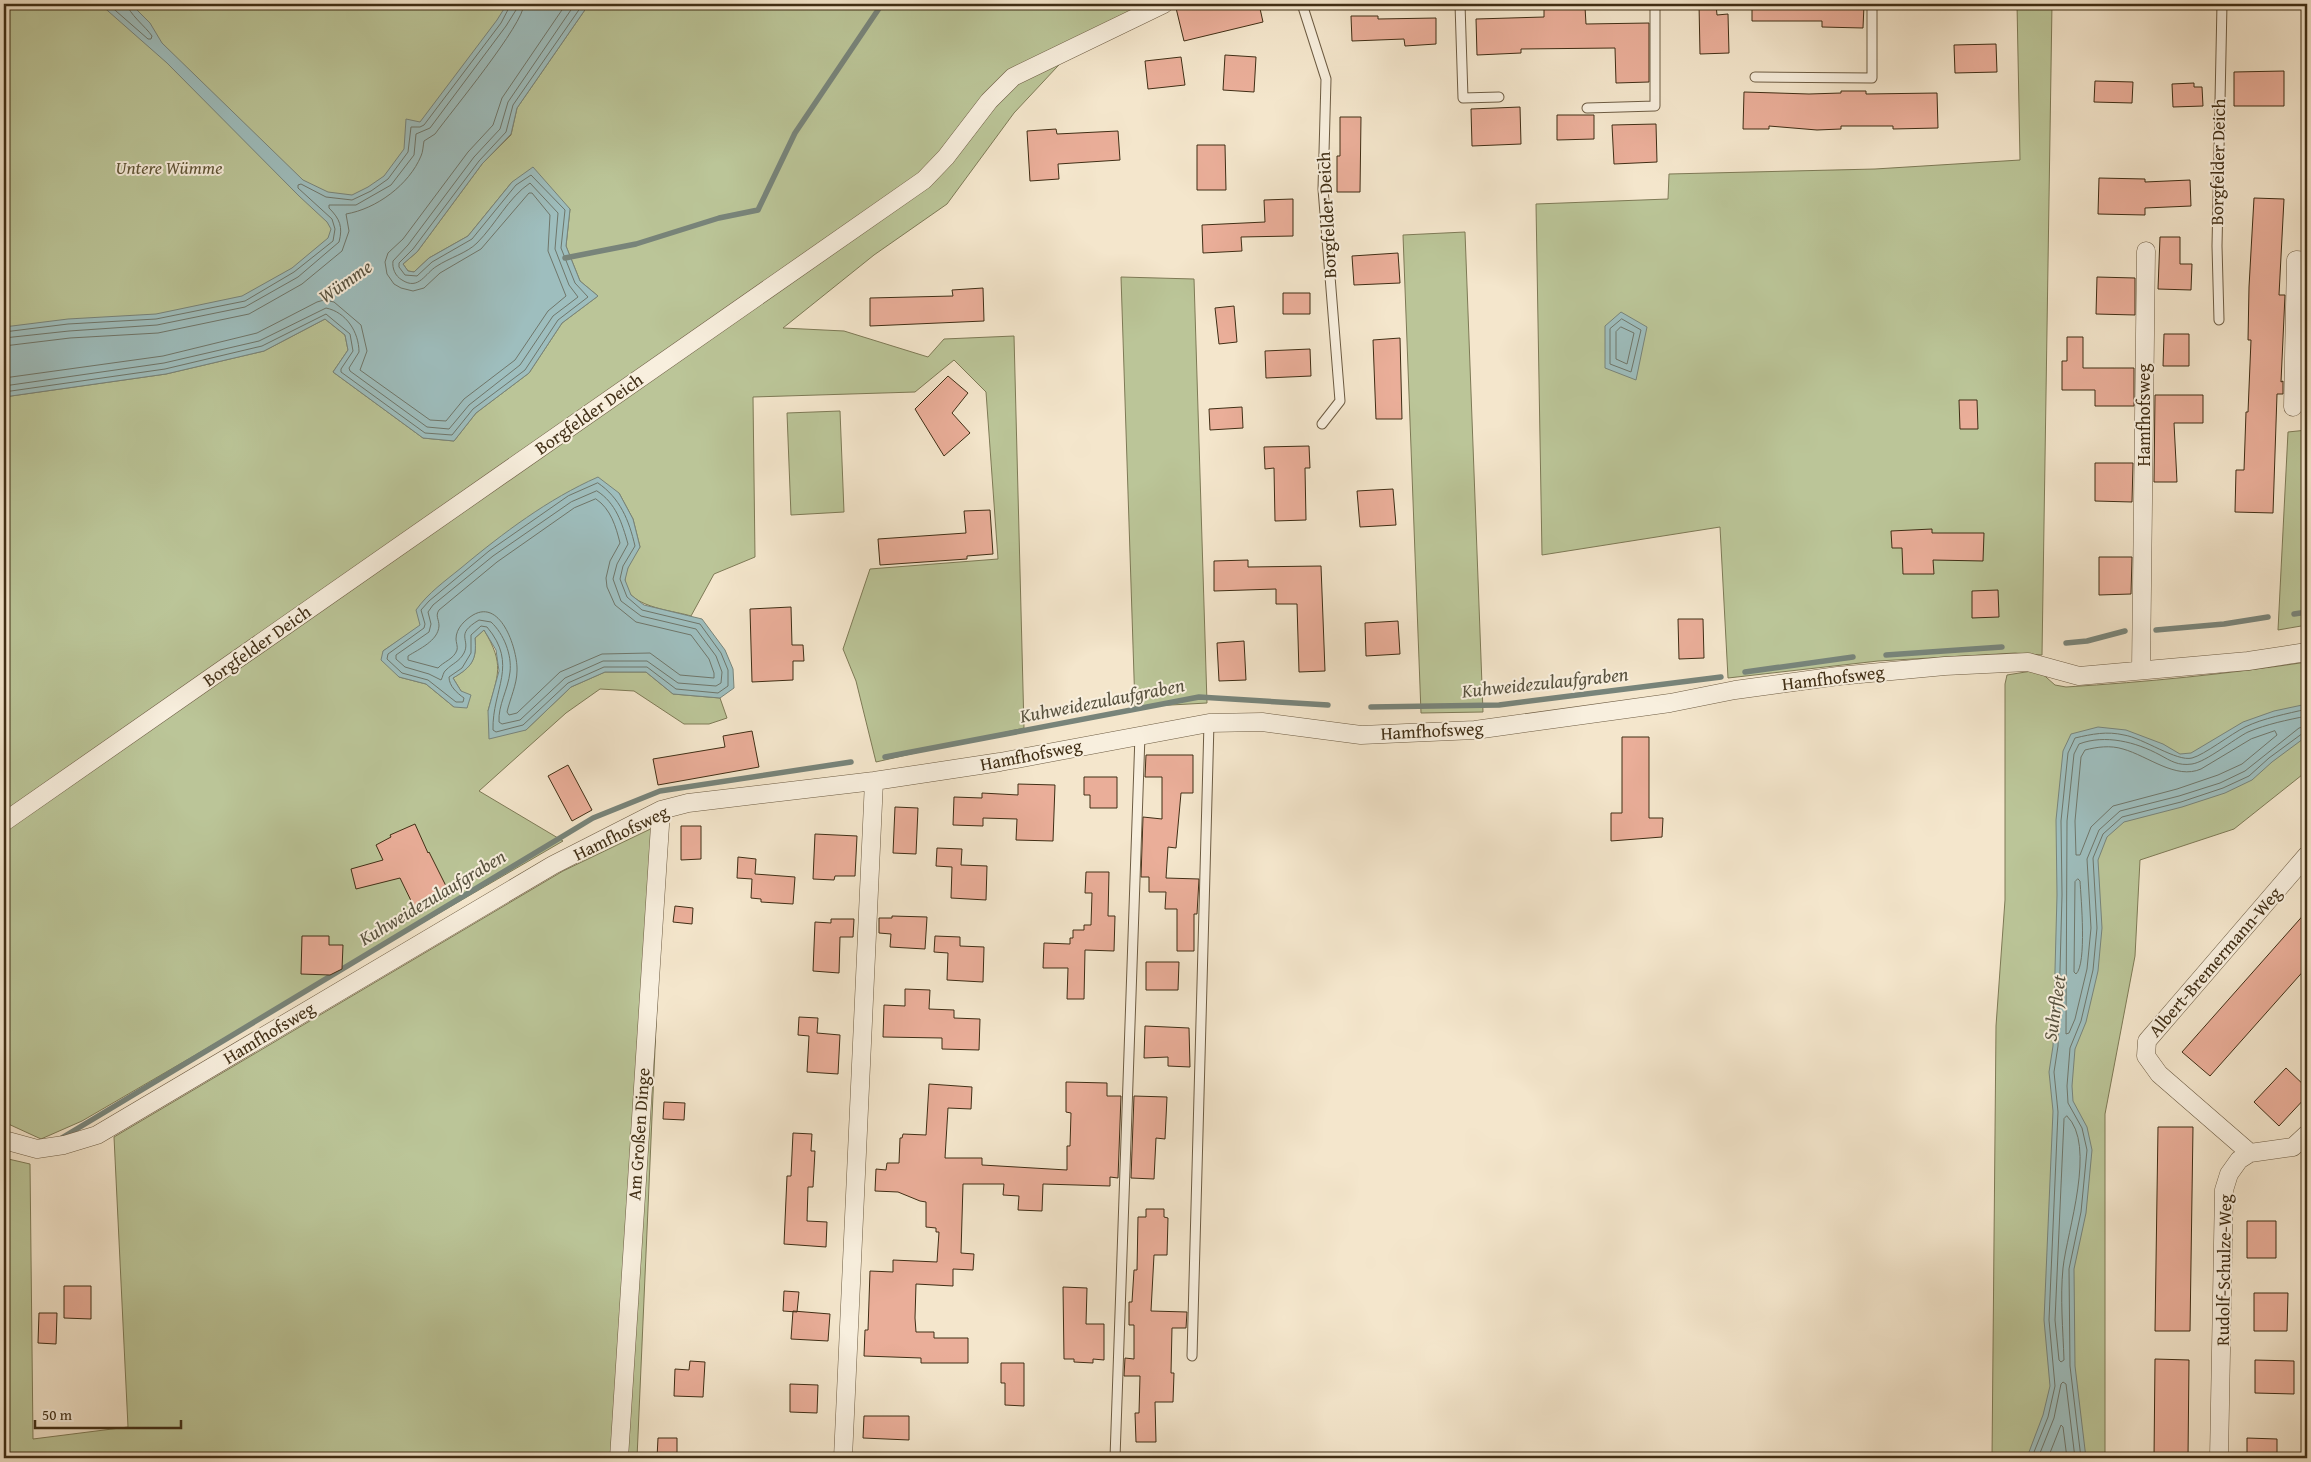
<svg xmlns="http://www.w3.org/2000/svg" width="2311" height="1462" viewBox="0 0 2311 1462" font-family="'Gentium Book Plus',serif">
  <rect width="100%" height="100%" fill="#f4e6cc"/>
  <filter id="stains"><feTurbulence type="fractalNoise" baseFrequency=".004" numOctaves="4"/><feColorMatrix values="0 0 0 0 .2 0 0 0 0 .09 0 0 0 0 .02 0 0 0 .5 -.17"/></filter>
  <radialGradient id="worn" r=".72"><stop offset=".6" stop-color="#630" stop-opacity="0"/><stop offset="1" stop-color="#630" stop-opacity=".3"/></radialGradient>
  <!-- green -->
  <path fill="#bbc598" stroke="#7e7a56" d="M4,4H552L357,270L4,366Z
    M589,4H1154L1085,37L1014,113L947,204L874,255L783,328L844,331L928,357L944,339L1014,336L1024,728L876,762L856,681L843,649L870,569L998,559L986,392L954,360L915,392L753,397L755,557L714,574L691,616C672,610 623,607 625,579C626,567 634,556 640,547L633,519L619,493L383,651L399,677L426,684L454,707L461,691L453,678C472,667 477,659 475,638L484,630C505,665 498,674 488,711L526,730L571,687L605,672H646L673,694L720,698L727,718L709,724H684L634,691L600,689L566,713L479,791L563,841L82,1121L41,1139L4,1122V397L166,374L264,351L325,319L345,335L348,350L333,372L423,438L454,441L476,413L529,373L562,323L598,296L580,281L566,246L570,209L512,182L468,236L429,258L414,272L408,271L403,264L417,252L482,164L511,135L517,108Z
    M2017,4H2052L2042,655L2015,653L1878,661L1728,678L1720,527L1542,555L1536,204L1668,199L1669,174L1875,169L2020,160Z
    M1465,232L1483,712L1421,713L1403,235Z
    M1121,277L1194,279L1207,703L1135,707Z
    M840,411L844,512L791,515L787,413Z
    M2307,430V625L2278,630L2288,432Z
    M2307,662V771L2234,829L2140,860L2135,956L2105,1114V1458H1992L1996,1026L2005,900V684L2007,675L2038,670L2055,685L2066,687C2147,682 2227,674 2307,662Z
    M665,822L637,1458H4V1158L30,1164L33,1439L128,1427L114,1137L563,871Z"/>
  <!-- water -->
  <path fill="#9ebebe" stroke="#78847a" d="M100,4H131L150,23L162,43L303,180L328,192L352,195L368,187L384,176L404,149L406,119L420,122L497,20L507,4H589L517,108L511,134L482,164L417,252L403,264L408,271L414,272L429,258L468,236L512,182L533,167L570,209L566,246L580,281L598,296L562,323L529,373L476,413L454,441L423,438L333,372L348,350L345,335L325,319L264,351L166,374L4,397V327L68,319L156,314L242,296L292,268L328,238L331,229L327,222L299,196L167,63Z
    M1621,312L1647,327L1636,380L1605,368V326Z
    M598,477L619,493L633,519L640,547L628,568L625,580L631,595L644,605L702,619L725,650L733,669L734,688L720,698L673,694L646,672H605L571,687L526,730L489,739L488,711L499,671L496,650L484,630L475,638C477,660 472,667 453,678L461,691L471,695L467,708L454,707L426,684L399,677L381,660L383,651L420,625L416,610C428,593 445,581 461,568C503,533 548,499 598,477Z
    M2307,704V736L2272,762L2252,780L2225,793L2182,807L2124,822L2107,837L2098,860L2102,928L2098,971L2086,1022L2075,1049L2072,1086L2073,1101L2087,1127L2092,1150L2086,1213L2074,1269L2075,1366L2086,1458H2029V1452L2043,1415L2050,1386L2044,1320L2053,1111L2049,1072L2053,1046L2057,895L2056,820L2063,751L2071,734L2098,727L2126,730L2163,744L2180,754L2191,753L2243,722L2274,711Z"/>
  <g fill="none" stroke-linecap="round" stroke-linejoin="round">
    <!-- shore -->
    <path stroke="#6f766a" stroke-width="1" d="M108,4L148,39H151L152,36C146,27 128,13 127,4
      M1622,319L1641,330L1631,372L1610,364V329Z
      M1621,327L1634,333L1627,364L1616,359V332Z
      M4,332L68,324L156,319L245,301L294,272L333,241L335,229L332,219L298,188V185L301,184L326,197L352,200L371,191L388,179L408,152L411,127H420L424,125L501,23L511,4
      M4,338L69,331L157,325L245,307L298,277L339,242C343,227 340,219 329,208V205H356L391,185L414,155L416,134L430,128L506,26L516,10L517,4
      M4,346L70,338L158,333L249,314L302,284L342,251L349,231L346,214C376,209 409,185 421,156C423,152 423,146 424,141L435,134C451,112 524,24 524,4
      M4,378L163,356L257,333L317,302L324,300L334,302L361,325L367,351L360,370L430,420L446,421L464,399L515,360L548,311L566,296L548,251L550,215L532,193H529L481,249L440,273L424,288L413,291L401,288L394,284L387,274L385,262L388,253L403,239L468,152L493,125L502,98L566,4
      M4,386L164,363L259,341L326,308C346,312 359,332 359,352L349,368L350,371L427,427L449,429L469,405L520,365L553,316L578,297L569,285L555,249L558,213L530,183C508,198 496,224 477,243C467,253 449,258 437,266C425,273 419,291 402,280C395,276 392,268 393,261L408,245L474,157L500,129L508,102L575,4
      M4,392L165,369L262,346L326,314L350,334L353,351L341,369V372L425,433L452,435L473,409L525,370L558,320L588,297L575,283L561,248L565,210L531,175L516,185L472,239L432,262L417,276L405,275L399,267V263L413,249L479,161L506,132L513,105L583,4
      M598,483C620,498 629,520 635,546L623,566L620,579L627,597L642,610L700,624L721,653L728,670V686L718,693L676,689L647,667H604L568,683L523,725L496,732L493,730C492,689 519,665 487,627L481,626L471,635V653L462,668L449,677C449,686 457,693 464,698L463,702H456L428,680L402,673L387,659L388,654L424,628L425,624L421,610L429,601L489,551L568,496Z
      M597,491C616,503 622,523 628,544L617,564L613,579L621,601L641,616L696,629L716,656L722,672L721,683L716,686L678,683L647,661H603L565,678L520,720L502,724L499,722C498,705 508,690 510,672C512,655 504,634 491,622L479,620C454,635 471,639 464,653C459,662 453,663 446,670C443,672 443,677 441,680L429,674L405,667L396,659V655L429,632L431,624L428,612L433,605L493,556L571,502Z
      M596,499C611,509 616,527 620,543L610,561L606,578L607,587L615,605L636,622L691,635L709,659L714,673V678L680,675L650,653L602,654L560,672L517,713L509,715L507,712C510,699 517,684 517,671C518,652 502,598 473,615C465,620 456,628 456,639C456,642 458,647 457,650C454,659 443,662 438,668L408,660V656C419,649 438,641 439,626C439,619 435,616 439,610L497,562L574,508Z
      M2307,716C2287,720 2267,724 2248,732C2234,739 2206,762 2192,764C2178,766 2171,761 2160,755C2136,742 2105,734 2079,744L2074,754L2067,821L2066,1034L2069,1033L2075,1019L2087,969L2091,928L2087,859L2099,830L2120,811L2179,796L2220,783L2245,771L2299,728L2307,726
      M2275,731L2277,735L2242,764L2218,775L2177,789L2113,806L2091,827L2080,855H2076L2075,821L2081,757L2085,750C2097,747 2110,745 2123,749C2148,756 2176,780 2201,769L2251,739Z
      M2078,879L2080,881C2081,898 2087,964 2076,974L2074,972L2075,882Z
      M2067,1116C2097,1145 2067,1231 2063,1268C2060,1298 2063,1330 2064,1360L2061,1362L2059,1360L2055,1320L2064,1119Z
      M2034,1458V1452L2048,1417L2055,1386L2049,1320L2058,1112L2054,1072L2058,1046L2062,895L2061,821L2068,753L2075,738C2092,734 2107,731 2124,735C2143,738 2177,762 2192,758C2204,755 2231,734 2245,727C2264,718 2286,714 2307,709
      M2040,1458V1453L2054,1418L2061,1384L2063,1382L2066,1384L2075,1458
      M2048,1458L2061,1425L2063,1427L2067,1458
      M2081,1458L2070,1366L2069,1269L2081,1212L2087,1150L2082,1128L2068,1103L2067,1086L2070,1048L2081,1021L2093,970L2097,928L2093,858L2103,834L2122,817L2181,802L2223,788L2249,776L2269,758L2303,733L2307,732"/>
    <!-- stream -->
    <path stroke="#78847a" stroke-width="5.5" d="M565,258L636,244L719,218L758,210L795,133L882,4
      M2294,614L2307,612
      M2156,630L2224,624L2268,617
      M2066,643L2087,641L2125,631
      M1886,655L2002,647
      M1745,672L1853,657
      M1371,707L1499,705L1721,677
      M885,757L1199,697L1328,705
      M60,1139L593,818L660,791L851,762
      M4,1456L30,1458"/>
  </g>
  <!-- building -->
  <path fill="#eaae99" stroke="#402e15" d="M1194,4H1259L1263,22L1184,41L1176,8Z
    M1699,4H1716L1717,15L1728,14L1729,53L1700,54Z
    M1752,4L1864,5L1863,28L1822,27V21H1752Z
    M1585,7L1586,24L1649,23V82L1616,83L1615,48L1521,49V53L1477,55L1476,19L1544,17V8Z
    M1351,16H1378V19L1436,18V44L1405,46L1404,39L1352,41Z
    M1996,44L1997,72L1955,73L1954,45Z
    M1225,55L1256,57L1254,92L1223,90Z
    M1181,57L1185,85L1148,89L1145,61Z
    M2284,71V106H2234V72Z
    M2095,81L2133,82L2132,103L2094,102Z
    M2194,83V87H2202L2203,106L2173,107L2172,84Z
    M1841,91H1866V94L1937,93L1938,128L1893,129V126H1841V129L1817,130L1769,126V129H1743L1744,92L1809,94L1841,93Z
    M1520,107L1521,144L1472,146L1471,109Z
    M1557,115H1594V139L1557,140Z
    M1340,117H1361L1360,192H1337V156H1340Z
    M1656,124L1657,162L1614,164L1612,125Z
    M1056,129L1057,134L1118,131L1120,160L1058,164L1059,179L1030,181L1027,131Z
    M1197,145H1225L1226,190H1197Z
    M2099,178L2145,179V182L2190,180L2191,206L2145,208V215L2098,214Z
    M2254,198L2284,199L2279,295H2285L2281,382L2283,381V394H2277L2273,513L2235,512L2236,470H2244L2246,412H2248L2251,340H2248L2249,287Z
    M1293,199V236L1241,237L1242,251L1203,253L1202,225L1265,222L1264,200Z
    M2160,237H2180V264H2192L2191,290L2158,289Z
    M1398,253L1400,283L1354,285L1352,256Z
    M2097,277L2135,278V315L2096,314Z
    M983,288L984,321L870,326V298L953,296L952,290Z
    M1283,293H1310V314H1283Z
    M2306,296H2307V331H2305Z
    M1234,306L1237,342L1219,344L1215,308Z
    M2164,334H2189V366H2163Z
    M2067,337H2083V368H2134V406H2095V390H2062V361H2067Z
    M1400,338L1402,419H1376L1373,340Z
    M1310,349L1311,376L1266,378L1265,351Z
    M948,376L968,393L952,413L970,433L944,456L915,409Z
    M2304,380H2307V395H2304Z
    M2155,395H2203V423H2174L2177,482H2154Z
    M1959,400H1977L1978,429H1960Z
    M1242,407L1243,428L1210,430L1209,409Z
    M1309,446L1310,468H1305L1306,520L1275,521L1274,468L1265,469L1264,447Z
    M2095,463H2133L2132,502L2095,501Z
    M1393,489L1396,525L1360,527L1357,491Z
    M990,510L993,554L967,556V559L880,565L878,539L966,533L964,511Z
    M1932,529V533H1984L1983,561L1933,560L1934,574H1903L1902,548H1892L1891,531Z
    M2099,557H2132L2131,594L2099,595Z
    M1248,560V567L1321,566L1325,671L1299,672L1297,604H1276V589L1214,591V561Z
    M1998,590L1999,617L1972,618V591Z
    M791,607L792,645H803L804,661H793V680L752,682L750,609Z
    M1678,619H1703L1704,658L1679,659Z
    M1398,621L1400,654L1366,656L1365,623Z
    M1244,641L1246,680L1219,681L1217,643Z
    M752,731L759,767L658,785L653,759L725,747L723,736Z
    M1622,737H1649V818H1663L1662,837L1611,841V813H1622Z
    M1146,755H1193V793H1181L1176,848L1168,847L1166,878L1199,879L1197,914H1194V951H1177V909H1165L1166,892H1149V877H1141L1143,817L1162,819V777H1145Z
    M568,765L592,810L572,821L548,776Z
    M1084,777H1117V808H1090V795H1084Z
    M1018,784L1055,785L1053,841L1016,840L1017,819L983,818V826L953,825L954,797L982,798V793L1018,795Z
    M895,807L918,808L916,854L893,853Z
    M415,824L428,853L429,852L451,896L417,913L400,878L356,889L351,869L383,860L376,845L391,837L390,835Z
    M681,826H701V859L681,860Z
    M815,834L857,836L855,876H835L834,880L813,879Z
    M937,848L962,849L961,865L987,866L986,900L951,898L952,867L936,866Z
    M738,857L756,859L755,874L795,877L793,904L761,902V899L751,898L752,879L737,878Z
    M1086,872H1109L1108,916H1115L1114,951L1085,950L1084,999H1067L1068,968H1043L1044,943L1070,944V938H1073V930H1084V925H1091L1092,893H1085Z
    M675,906L693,908L692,924L673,922Z
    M2307,911V967L2210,1076L2182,1052Z
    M892,916L927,917L925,949L890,947L891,934L879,933V918H892Z
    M831,919H854L853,937H840L839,973L813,971L815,922L831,923Z
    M302,936H329V945H343L342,969L330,975L301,974Z
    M935,936L960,937V946L984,947L983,982L947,980L948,953L934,952Z
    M1146,962H1179L1178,990H1146Z
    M905,989L930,990L929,1009L954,1010V1018L980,1019L979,1050L942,1049V1038L883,1037L884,1005L905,1006Z
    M799,1017L818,1018L817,1033L840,1035L838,1074L807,1072L809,1036L798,1035Z
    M1145,1026L1189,1028L1190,1067L1168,1066V1057L1144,1058Z
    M2286,1068L2307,1088V1096L2279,1126L2254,1102Z
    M1066,1082L1107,1083V1096H1121L1118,1178L1110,1177V1186L1043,1184L1042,1211L1018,1210L1019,1196L1003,1195L1004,1184H963L961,1253L974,1254L973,1270L953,1269V1286L916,1284L915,1318L916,1332H934V1338H968V1363H921V1358L864,1356L865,1330H868L870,1271L893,1272V1260L937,1262L939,1232H936V1228L926,1227V1202L920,1201L898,1192L875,1191L876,1169L886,1170L887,1163H899L900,1138H902L903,1134L926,1135L929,1084L972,1087L971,1109L948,1108L945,1158H982V1165L1067,1170V1146H1070L1071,1113L1066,1112Z
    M1134,1096L1167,1097L1165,1139L1156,1138L1154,1179L1131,1178Z
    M664,1102L685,1103L684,1120L663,1119Z
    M2158,1127H2193L2190,1331H2155Z
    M793,1133L812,1134L811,1151H815L813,1187H808L807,1221L827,1222L826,1247L784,1244L787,1176H791Z
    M1146,1209H1164V1217L1168,1218L1167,1255H1154L1151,1311L1187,1312L1186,1328H1172L1171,1373H1174L1173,1402H1155L1156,1442H1136L1135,1413H1139L1140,1376H1124L1125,1358L1134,1359V1325H1129V1302H1132L1134,1270H1137L1138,1217H1146Z
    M2247,1221H2276V1258H2247Z
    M64,1286H91V1319L64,1318Z
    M1063,1287L1087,1288L1086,1324H1104V1360L1093,1359V1363L1074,1362V1359H1064Z
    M784,1291L799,1292L797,1312L783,1311Z
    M2254,1293H2288L2287,1331H2254Z
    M793,1311L830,1314L828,1341L791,1339Z
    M39,1313H57L56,1344L38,1343Z
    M2155,1359L2189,1360L2188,1458H2154Z
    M2255,1360L2294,1361V1394L2255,1393Z
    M690,1361L705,1362L703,1397L674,1396L675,1369L689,1370Z
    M1001,1363H1024V1406L1005,1405V1383H1001Z
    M790,1384L818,1385L817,1413L790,1412Z
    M864,1416H909V1440L863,1438Z
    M658,1438H677V1458H657Z
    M2247,1438L2277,1439V1458H2247Z"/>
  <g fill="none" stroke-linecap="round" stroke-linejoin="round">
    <defs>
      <path id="service" d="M1302,4L1326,79L1323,189L1340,401L1322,424
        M1460,4L1463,98L1499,97
        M1755,77L1872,78V4
        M1587,108L1655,106V4
        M2219,320L2217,246L2222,4
        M1192,1356L1209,723
        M1115,1458L1140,735"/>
      <path id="minor" d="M2293,407L2296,260L2307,261
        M2141,670L2146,251
        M4,822L924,180L946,157L989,101L1013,77L1164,4
        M4,1140L37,1149L64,1145L97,1135L553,865L661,810L688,803L874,781L1000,762L1209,723L1262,722L1361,735L1475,730L1670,703L1735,690L1838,676L1945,666L2028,662L2079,676L2248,661L2307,652
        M2250,1153L2159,1074L2146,1056L2147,1041L2307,855
        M619,1458L661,810
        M843,1458L874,781
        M2219,1458L2224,1190L2229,1174L2239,1160L2250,1153L2293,1147L2307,1134"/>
    </defs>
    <!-- service casing -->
    <use href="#service" stroke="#6d5c43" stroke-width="11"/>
    <!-- minor casing -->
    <use href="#minor" stroke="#6d5c43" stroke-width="19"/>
    <!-- service -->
    <use href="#service" stroke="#f8efde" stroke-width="9"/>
    <!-- minor -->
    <use href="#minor" stroke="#f8efde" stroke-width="18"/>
  </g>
  <g text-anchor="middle" stroke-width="4" stroke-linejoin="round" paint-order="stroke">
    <!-- street labels -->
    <g font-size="18" fill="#402e15" stroke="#f8efde">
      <text transform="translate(2218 162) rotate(-89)" y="6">Borgfelder Deich</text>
      <text transform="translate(1327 215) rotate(-93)" y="6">Borgfelder Deich</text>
      <text transform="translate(589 414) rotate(-35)" y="6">Borgfelder Deich</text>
      <text transform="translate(2144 415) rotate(-90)" y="6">Hamfhofsweg</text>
      <text transform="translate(257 646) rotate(-35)" y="6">Borgfelder Deich</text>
      <text transform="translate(1833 678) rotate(-7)" y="6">Hamfhofsweg</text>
      <text transform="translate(1432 731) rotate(-3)" y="6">Hamfhofsweg</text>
      <text transform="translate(1031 755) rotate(-11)" y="6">Hamfhofsweg</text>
      <text transform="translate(621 833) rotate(-26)" y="6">Hamfhofsweg</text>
      <text transform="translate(2215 962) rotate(-49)" y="6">Albert-Bremermann-Weg</text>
      <text transform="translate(269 1033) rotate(-31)" y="6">Hamfhofsweg</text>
      <text transform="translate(639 1134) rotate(-86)" y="6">Am Großen Dinge</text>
      <text transform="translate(2224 1270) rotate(-89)" y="6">Rudolf-Schulze-Weg</text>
    </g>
    <!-- park labels -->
    <g font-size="18" font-style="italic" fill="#5f5436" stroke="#f8efde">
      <text x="169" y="174">Untere Wümme</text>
    </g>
    <!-- water labels -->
    <g font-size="19" font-style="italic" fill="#58523f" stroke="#f8efde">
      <text transform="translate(345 281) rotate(-35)" y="7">Wümme</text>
      <text transform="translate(1545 682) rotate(-6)" y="7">Kuhweidezulaufgraben</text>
      <text transform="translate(1102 700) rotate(-11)" y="7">Kuhweidezulaufgraben</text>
      <text transform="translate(432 897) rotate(-31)" y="7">Kuhweidezulaufgraben</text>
      <text transform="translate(2054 1008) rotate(-82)" y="7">Suhrfleet</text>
    </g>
  </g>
  <!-- margin -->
  <rect width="2311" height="1462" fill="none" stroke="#f4e6cc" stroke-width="20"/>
  <rect x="5" y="5" width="2301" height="1452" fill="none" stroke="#402e15" stroke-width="2.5"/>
  <rect x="10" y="10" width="2291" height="1442" fill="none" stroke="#402e15"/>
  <!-- scale -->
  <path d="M35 1420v8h146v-8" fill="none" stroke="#402e15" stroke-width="2.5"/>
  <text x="42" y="1420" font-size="15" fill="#402e15" stroke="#f8efde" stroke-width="4" paint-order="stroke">50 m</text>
  <rect width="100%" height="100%" filter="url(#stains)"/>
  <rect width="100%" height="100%" fill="url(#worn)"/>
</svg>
